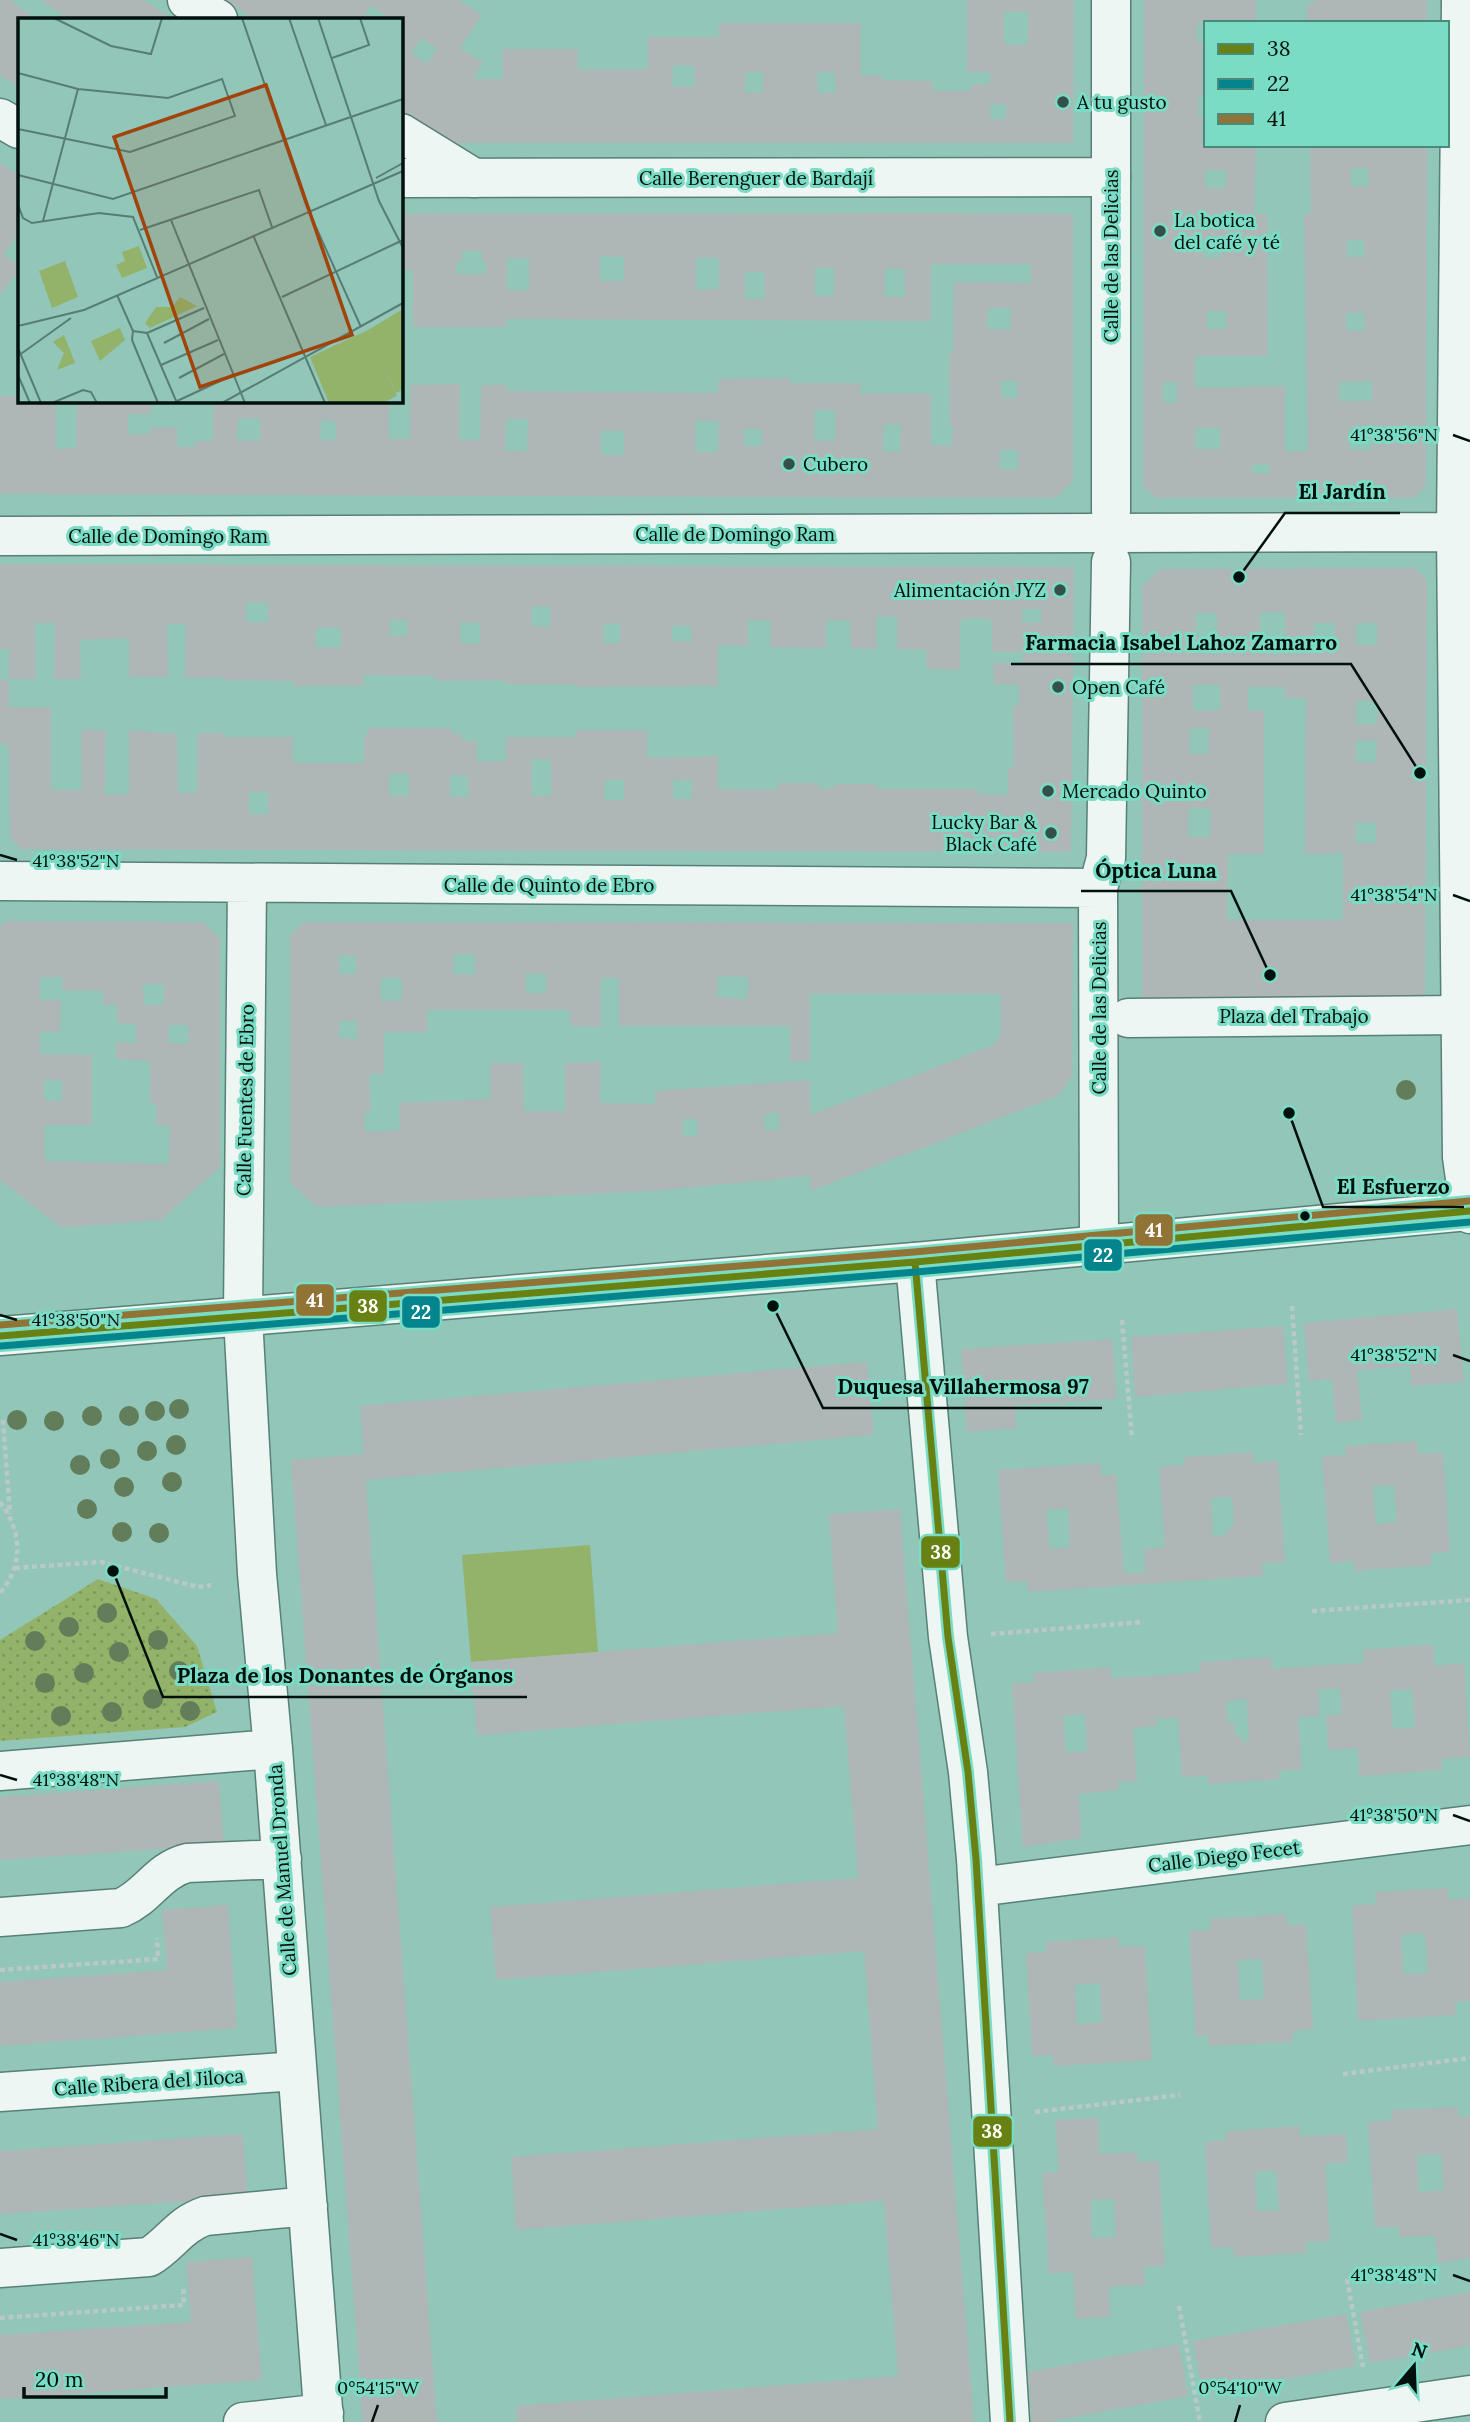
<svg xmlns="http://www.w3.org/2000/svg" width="1470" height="2422" viewBox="0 0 1470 2422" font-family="Lora,serif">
  <defs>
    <pattern id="grass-dots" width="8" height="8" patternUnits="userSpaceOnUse" patternTransform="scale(1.75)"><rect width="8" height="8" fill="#93b36a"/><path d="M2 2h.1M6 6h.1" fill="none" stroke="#7d995b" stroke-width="1.8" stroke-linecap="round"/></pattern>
  </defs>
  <rect width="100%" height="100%" fill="#91c6b9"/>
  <!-- grass -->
  <path fill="url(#grass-dots)" d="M98,1579L156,1599L197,1646L217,1712L185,1727L0,1741V1640Z"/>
  <!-- garden -->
  <path fill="#93b36a" d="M590,1545L598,1652L471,1662L462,1555Z"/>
  <!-- building -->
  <path fill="#aeb7b6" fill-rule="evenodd" d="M0,0H14L12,2L36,19H19V88L0,75Z
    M41,0H143L173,19H68Z
    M223,0H458L482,15L460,48L483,62L473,79H503L502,49H578V70L648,69V37H719V23H861V76L882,75V80L932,81V91H970L971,85L990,84V72H967V0H1074L1073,143H445L401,114V19H385L387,17L371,5L362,19H254ZM1004,12H1028V45H1004ZM421,38L437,49L427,64L411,53ZM673,65L695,66L694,87L672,86ZM746,72H763V92L745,93ZM817,72L835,73L836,93H818ZM990,104H1006V119L991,120Z
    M1144,0H1256V23H1197V42L1206,41V97H1198V116H1206V145H1256L1254,214H1267L1268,356H1195V388L1285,386V451H1308L1304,214L1311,213L1310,145H1427L1426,486L1413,498H1156L1143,486ZM1351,168H1368L1369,186H1351ZM1205,170H1226V188H1205ZM1220,239L1221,258H1203L1202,240ZM1347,240H1364L1365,257H1347ZM1207,311H1226V329H1207ZM1364,312L1365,331H1347L1346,313ZM1372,381V401H1340L1339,382ZM1163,382H1177V403L1163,402ZM1195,428H1220V449H1196ZM1349,428H1373L1372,450H1349ZM1252,464H1269V474L1252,473Z
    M1314,0H1427V23H1369V20H1349V23H1307V4L1314,3Z
    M0,163L19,175V236L17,235L4,255L19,266V271L0,295Z
    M947,213L1073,214V481L1055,498L0,494V396H19V401L25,402L56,403V449L76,448L77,402L108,401H151L150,414H128V434H150V428L177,427V447H195L196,441H213V401H389V439H410V385L460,384L459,440H480L481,385H506V391L718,393L719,379L790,378V383H861L860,393L931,394V445L952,446L953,426H950L949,353H953L954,282L1031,283V264H931V321L506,319V327H413V270H401V214ZM462,251H482V262H486V274H456V262H462ZM600,256L624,257V281H600ZM507,258L529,259V290H507ZM696,258H719V289L696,290ZM815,268H834V296H815ZM885,269H904L905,297H885ZM745,272H764L765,299H745ZM988,308H1011L1010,330L987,329ZM1017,380L1018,398H1002L1001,381ZM815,410H835V441L814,440ZM238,418L260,419V441L237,440ZM506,419H528L527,451H505ZM321,420L336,422V440H320ZM695,421H719L718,452H696ZM884,424L901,425L900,452L883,451ZM744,429H762V446H744ZM601,431H624V455H601ZM1000,450H1018V470L1000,469Z
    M0,564L1074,567L1071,852L21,849L10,838L9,747L0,742V680H9V707H51V790H82L81,730H106L105,795L129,794V730L177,734L178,793H197L198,733H223V737H293V763H364V735H368V728H451L452,734H462V741H477V762L506,761V737H576L577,730H647V758L718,756V789L778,790V783H819V789L835,788V784H877L876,789H977V794L1008,795V769L1014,768L1013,706H1019V685L994,684L993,663H1023V652H992V621L984,618L966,619L960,621V670L926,669L927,650L897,649V617L877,616V649L851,648L850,621L826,620V648L770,647L771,621L748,620V646L718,645V686L576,687V685L505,684L506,680L435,681V676L363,675L364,686H293V681L222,680L223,677L185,678L186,624H167L168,677H129V638L80,640L81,679H54L55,623H35L36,679H9V649H0ZM246,602L268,603V622H246ZM532,606L550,607V627L532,626ZM1022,609H1041L1042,622L1022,623ZM390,620H407V636H389ZM461,622L480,623V644L461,643ZM604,623L620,624V643H603ZM672,626H691V642L672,641ZM316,627L341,628V647L316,648ZM532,759L551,760V796H532ZM389,774H409V796H389ZM450,775L468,776L469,797H450ZM605,780H624V800H605ZM673,780H692V799H673ZM249,792H268V814H249Z
    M1415,568L1427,580L1425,1005L1142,1008V586L1160,569ZM1285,612V638H1260V613ZM1196,613H1217V636H1196ZM1314,623H1335L1334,645L1314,644ZM1357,623H1377V645L1356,644ZM1193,685H1220V710L1193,711ZM1248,687H1284L1285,698H1306L1305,854L1343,853V920H1227L1228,854H1264V711L1248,710ZM1357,701H1378L1377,724H1356ZM1190,728H1209L1208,754H1189ZM1356,740L1377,741L1376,762H1356ZM1189,808H1211L1210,837H1188ZM1356,822L1376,823V843H1356Z
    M5,921L203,922L220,939V1167L161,1220L62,1228L0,1180V926ZM40,977H63L62,990L103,991V1005H117V1023L136,1024V1043L116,1042V1059L150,1061V1103L157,1104L156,1125L170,1126L169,1164L45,1161V1125H92V1055L40,1054V1032H60L61,1000H40ZM143,984H164V1005H144ZM169,1025H188V1044L169,1043ZM44,1080H62V1101H44Z
    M304,922L1073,923L1072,1076L1058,1096L810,1191L811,1176L654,1191L317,1207L290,1183V935ZM454,954H475V975L453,974ZM339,955L356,956V974H339ZM526,974H546V993H526ZM718,976L749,977L747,999L717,997ZM381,978H402V1000L381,1001ZM601,978H619V1026H790V1062L810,1061V994H1001V1033L994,1045L810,1115V1080L655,1091V1104L600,1103L601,1062L565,1063V1111H524L523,1063H490L491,1099L399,1103L400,1130L365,1132L364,1112H371L369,1074H384V1032H427V1010H570V1026L601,1027ZM339,1021H357V1039L339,1038ZM779,1113L780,1130H765L764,1114ZM683,1119H697L698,1136H683Z
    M1457,1309L1464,1382L1411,1386L1410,1366L1357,1370L1362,1420L1336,1423L1332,1379L1309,1381L1304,1323Z
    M1283,1326L1288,1384L1135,1397L1131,1337Z
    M1113,1339L1117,1399L1015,1405L1016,1428L967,1432L961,1349Z
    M867,1362L874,1435L366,1480L437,2422H363L291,1460L364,1454L360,1406Z
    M1417,1441L1418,1454L1443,1452L1450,1552L1431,1553L1432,1565L1354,1571V1561L1330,1563L1322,1456L1346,1455L1345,1446ZM1394,1485L1397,1522L1376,1524L1373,1486Z
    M1254,1452V1463L1278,1461L1285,1562L1262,1564L1263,1576L1028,1592L1027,1581L1006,1582L998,1470L1100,1463L1102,1476L1116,1474L1124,1573L1145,1572L1144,1549L1165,1547L1159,1467L1185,1465L1184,1457ZM1232,1497L1234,1524L1223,1536L1213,1537L1211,1498ZM1068,1508L1070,1547L1050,1549L1046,1510Z
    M900,1509L974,2422H517L516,2406L898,2376L884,2201L516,2230L511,2157L878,2129L864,1951L496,1980L490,1907L858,1878L844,1706L477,1735L471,1662L838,1633L829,1514Z
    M1433,1644L1435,1666L1464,1663L1470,1757L1442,1759V1770L1359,1776L1358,1748L1328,1750L1326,1715L1342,1714L1340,1688L1318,1690L1320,1716L1298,1717L1302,1769L1279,1771L1280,1779L1209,1784L1208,1776L1182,1777L1178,1718L1156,1719L1157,1726L1133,1728L1137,1781L1118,1782L1119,1790L1078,1794L1082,1838L1023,1847L1012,1683L1034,1682L1032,1673L1110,1667L1111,1678L1153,1676L1200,1672V1662L1271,1657L1272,1669L1317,1666L1364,1663L1363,1650ZM1412,1689L1415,1727L1393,1729L1390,1691ZM1247,1699L1249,1741L1242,1742L1241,1736L1236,1737L1234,1722L1228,1723L1226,1701ZM1085,1714L1087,1751L1066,1753L1063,1716Z
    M219,1781L224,1845L0,1860V1797Z
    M1448,1888V1900L1470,1898V2001L1455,2002L1456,2015L1358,2021L1352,1905L1376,1904L1375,1892ZM1425,1933L1428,1973L1404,1974L1401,1935Z
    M228,1905L237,2028L0,2046V1982L167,1970L162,1910Z
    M1286,1914L1287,1925L1306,1924L1313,2029L1293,2031V2042L1209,2046L1208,2035L1196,2036L1189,1931L1211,1930L1210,1919ZM1262,1959L1264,1999L1240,2000L1238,1960Z
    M1118,1937L1119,1947L1145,1946L1152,2060L1054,2066L1053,2055L1032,2056L1026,1953L1046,1952V1942ZM1100,1983L1102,2022L1077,2024L1075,1985Z
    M1458,2107V2117L1470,2116V2258L1438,2263L1435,2236L1399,2237V2226L1375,2228L1368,2122L1392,2120V2110ZM1441,2154L1444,2190L1419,2192L1417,2155Z
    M1098,2118L1100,2154L1137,2152V2162L1159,2161L1165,2266L1144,2267L1145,2285L1109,2287L1110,2317L1076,2319L1073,2272L1049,2274L1042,2173L1059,2172L1055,2120ZM1114,2199L1116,2237L1092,2238L1091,2200Z
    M1299,2126L1300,2136L1346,2134L1348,2162L1325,2164L1330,2241L1306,2242L1307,2253L1234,2257L1233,2247L1211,2248L1205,2142L1226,2140V2131ZM1276,2171L1279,2210L1257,2211L1255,2172Z
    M243,2134L248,2197L0,2214V2151Z
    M252,2257L262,2380L0,2399V2335L191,2322L186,2262Z
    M1470,2292V2346L1370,2363L1360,2312Z
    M1346,2314L1356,2366L1203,2394L1193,2341Z
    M1179,2344L1188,2396L1047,2422H1032L1028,2372Z"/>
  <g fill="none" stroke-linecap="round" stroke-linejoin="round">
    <defs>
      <path id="pedestrian" d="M187,0L218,19
        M401,133L474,178
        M1111,177V511
        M1098,888L1106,858L1111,562
        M1128,1018L1460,1015"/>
      <path id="minor" d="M1461,0L1456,532L1462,1157L1470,1214
        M0,118L19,129
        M401,178L1111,177V0
        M0,536L1470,532
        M0,881L1098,888L1099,1245
        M247,883L243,1317L257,1574L273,1749L324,2422
        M915,1262L948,1637L968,1772L976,1859L1010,2422
        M0,1771L273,1749
        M978,1887L1470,1825
        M0,1917L121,1908C149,1896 157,1871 187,1863L282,1859
        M0,2092L297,2071
        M0,2268L149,2257C171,2244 179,2225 205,2216L308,2206
        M243,2422L324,2413
        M1285,2422L1470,2395"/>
      <path id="secondary" d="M0,1336L915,1262L1470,1211"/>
    </defs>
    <!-- pedestrian casing -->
    <use href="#pedestrian" stroke="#578076" stroke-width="41"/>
    <!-- minor casing -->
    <use href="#minor" stroke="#578076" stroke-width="41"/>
    <!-- secondary casing -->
    <use href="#secondary" stroke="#578076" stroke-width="41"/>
    <!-- path -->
    <path stroke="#b9c9c5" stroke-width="4.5" stroke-dasharray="5 3.5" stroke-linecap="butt" d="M1292,1306L1301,1435
      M1122,1320L1132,1439
      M3,1420L10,1514
      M0,1502C22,1531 24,1565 0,1593
      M15,1568L101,1562L198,1587L211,1585
      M1312,1611L1470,1600
      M991,1634L1144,1622
      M0,1970L158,1959L157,1938
      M1343,2074L1470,2058
      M1035,2112L1180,2095
      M1347,2279L1363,2367
      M1179,2306L1200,2422
      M0,2318L184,2305L183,2287"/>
    <!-- pedestrian -->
    <use href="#pedestrian" stroke="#eef6f4" stroke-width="38"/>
    <!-- minor -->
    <use href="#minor" stroke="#eef6f4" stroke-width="38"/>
    <!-- secondary -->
    <use href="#secondary" stroke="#eef6f4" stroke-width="38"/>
    <defs>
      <path id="bus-1" d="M915,1262L948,1637L968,1772L976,1859L1010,2422
        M0,1336L915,1262L1470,1211"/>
      <path id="bus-2" d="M1,1346L916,1272L1470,1222"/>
      <path id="bus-3" d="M0,1325L914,1252L1469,1201"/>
    </defs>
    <!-- bus-1 casing -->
    <use href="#bus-1" stroke="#7bdcc5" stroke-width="12"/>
    <!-- bus-2 casing -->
    <use href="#bus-2" stroke="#7bdcc5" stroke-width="12"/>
    <!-- bus-3 casing -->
    <use href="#bus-3" stroke="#7bdcc5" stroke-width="12"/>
    <!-- bus-1 -->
    <use href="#bus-1" stroke="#688113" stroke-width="7"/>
    <!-- bus-2 -->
    <use href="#bus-2" stroke="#04848c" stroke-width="7"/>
    <!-- bus-3 -->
    <use href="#bus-3" stroke="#907335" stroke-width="7"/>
  </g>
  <!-- trees -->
  <g fill="#627d59">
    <circle cx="1406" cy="1090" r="10"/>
    <circle cx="179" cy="1409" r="10"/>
    <circle cx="155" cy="1411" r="10"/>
    <circle cx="92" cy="1416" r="10"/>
    <circle cx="129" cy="1416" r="10"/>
    <circle cx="17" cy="1420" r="10"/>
    <circle cx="54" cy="1421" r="10"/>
    <circle cx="176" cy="1445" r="10"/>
    <circle cx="147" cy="1451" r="10"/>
    <circle cx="110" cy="1459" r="10"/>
    <circle cx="80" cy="1465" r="10"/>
    <circle cx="172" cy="1482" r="10"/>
    <circle cx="124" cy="1487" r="10"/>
    <circle cx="87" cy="1509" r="10"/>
    <circle cx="122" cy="1532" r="10"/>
    <circle cx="159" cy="1533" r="10"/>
    <circle cx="107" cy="1613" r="10"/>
    <circle cx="69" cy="1627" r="10"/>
    <circle cx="158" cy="1640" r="10"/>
    <circle cx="35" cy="1641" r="10"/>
    <circle cx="119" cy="1652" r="10"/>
    <circle cx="179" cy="1671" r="10"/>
    <circle cx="84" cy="1673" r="10"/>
    <circle cx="45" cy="1683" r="10"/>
    <circle cx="153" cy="1699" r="10"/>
    <circle cx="190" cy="1711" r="10"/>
    <circle cx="112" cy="1712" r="10"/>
    <circle cx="61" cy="1716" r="10"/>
  </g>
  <!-- ticks -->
  <path fill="none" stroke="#00100c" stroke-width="2.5" d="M1453,435L1470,441M0,855L17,860M1453,895L1470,901M0,1315L17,1320M1453,1355L1470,1361M0,1775L17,1780M1453,1815L1470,1821M0,2234L17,2240M1453,2275L1470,2281M372,2422L378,2405M1235,2422L1240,2405"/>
  <!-- markers -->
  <g fill="#335049" stroke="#7bdcc5" stroke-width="2.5">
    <circle cx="1063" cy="102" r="7"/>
    <circle cx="1160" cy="231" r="7"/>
    <circle cx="789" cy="464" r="7"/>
    <circle cx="1060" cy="590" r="7"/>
    <circle cx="1058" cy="687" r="7"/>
    <circle cx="1048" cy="791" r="7"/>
    <circle cx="1051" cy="833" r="7"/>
  </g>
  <circle fill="#00100c" stroke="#7bdcc5" stroke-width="2.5" cx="1305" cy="1216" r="6"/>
  <g text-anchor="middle" stroke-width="6" stroke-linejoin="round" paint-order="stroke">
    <!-- poi labels -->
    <g font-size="19" fill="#00100c" stroke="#7bdcc5" text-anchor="start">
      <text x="1077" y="109">A tu gusto</text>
      <text x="1174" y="227">La botica<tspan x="1174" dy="22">del café y té</tspan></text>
      <text x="803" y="471">Cubero</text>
      <text x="1046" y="597" text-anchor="end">Alimentación JYZ</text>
      <text x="1072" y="694">Open Café</text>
      <text x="1062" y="798">Mercado Quinto</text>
      <text x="1037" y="829" text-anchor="end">Lucky Bar &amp;<tspan x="1037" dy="22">Black Café</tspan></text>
    </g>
    <!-- street labels -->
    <g font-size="19" fill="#00100c" stroke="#7bdcc5">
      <text x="756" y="185">Calle Berenguer de Bardají</text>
      <text transform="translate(1111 256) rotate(-90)" y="7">Calle de las Delicias</text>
      <text x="735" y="541">Calle de Domingo Ram</text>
      <text x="168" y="543">Calle de Domingo Ram</text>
      <text x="549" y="892">Calle de Quinto de Ebro</text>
      <text transform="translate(1099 1008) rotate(-90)" y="7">Calle de las Delicias</text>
      <text x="1294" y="1023">Plaza del Trabajo</text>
      <text transform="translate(245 1100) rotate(-89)" y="7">Calle Fuentes de Ebro</text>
      <text transform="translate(1224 1856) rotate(-7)" y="7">Calle Diego Fecet</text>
      <text transform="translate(282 1870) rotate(-94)" y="7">Calle de Manuel Dronda</text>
      <text transform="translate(149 2082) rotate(-4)" y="7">Calle Ribera del Jiloca</text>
    </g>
  </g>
  <!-- overview -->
  <g transform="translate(18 18)">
    <rect width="385" height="385" fill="#91c6b9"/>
    <path d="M162,279L179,288L132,310L127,305L138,289H154ZM350,312L379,378L364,385H311L292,339ZM46,317L57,345L39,352L46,335L35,324Z" fill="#93b36a"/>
    <path d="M121,228L129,250L104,260L98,247L107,243L104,234ZM47,243L60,279L34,290L21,253ZM385,291V372L378,375L370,357L358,362L347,336L358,331L350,312ZM102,310L107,322L82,343L73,323Z" fill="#93b36a"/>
    <path fill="none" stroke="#577d74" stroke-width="2" d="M36,0L93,28L133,36L144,0M224,0L288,187L343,309M271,0L308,107M300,0L361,183L385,230M314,40L351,27L342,0M0,55L60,71L150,80L204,61L217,98L112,134L0,111M0,157L95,181L385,81M358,160L385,145M0,187L5,200L14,205L81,195L115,199L139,259M153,202L227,385M25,203L60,71M122,212L241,172L254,209M235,217L307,385M99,277L115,313M264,279L385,222M0,308L66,292L385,153M115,313L129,315L159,385M115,313L114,322L140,385M129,315L186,290M146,325L191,301M0,330L23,385M0,338L53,300M143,347L200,322M0,357L12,385M161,360L206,336M159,383L215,357M34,385L65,372L73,374L79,385M204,385L385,285"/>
    <path fill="#a2430c" fill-opacity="0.15" stroke="#a2430c" stroke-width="3.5" d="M248,67L334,317L182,369L96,119Z"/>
    <rect width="385" height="385" fill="none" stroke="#00100c" stroke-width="3.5"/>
  </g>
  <g font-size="18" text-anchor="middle" fill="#00100c" stroke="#7bdcc5" stroke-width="6" stroke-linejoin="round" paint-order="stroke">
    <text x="1394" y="441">41°38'56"N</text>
    <text x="76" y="867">41°38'52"N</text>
    <text x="1394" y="901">41°38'54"N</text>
    <text x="76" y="1326">41°38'50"N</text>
    <text x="1394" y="1361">41°38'52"N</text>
    <text x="76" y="1786">41°38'48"N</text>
    <text x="1394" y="1821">41°38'50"N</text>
    <text x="76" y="2246">41°38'46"N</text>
    <text x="1394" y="2281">41°38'48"N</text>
    <text x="378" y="2394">0°54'15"W</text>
    <text x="1240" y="2394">0°54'10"W</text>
  </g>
  <!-- callouts -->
  <path fill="none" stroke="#00100c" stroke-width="2.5" d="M1239 577L1285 513H1400M1420 773L1351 664H1011M1270 975L1231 891H1081M1289 1113L1323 1207H1464M773 1306L823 1408H1102M113 1571L163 1697H527"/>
  <g fill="#00100c" stroke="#7bdcc5" stroke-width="2.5">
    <circle cx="1239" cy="577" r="7"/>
    <circle cx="1420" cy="773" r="7"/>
    <circle cx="1270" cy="975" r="7"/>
    <circle cx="1289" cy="1113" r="7"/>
    <circle cx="773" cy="1306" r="7"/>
    <circle cx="113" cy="1571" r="7"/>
  </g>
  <g font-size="21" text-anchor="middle" font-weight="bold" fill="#00100c" stroke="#7bdcc5" stroke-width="6" stroke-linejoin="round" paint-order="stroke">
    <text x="1342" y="499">El Jardín</text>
    <text x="1181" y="650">Farmacia Isabel Lahoz Zamarro</text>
    <text x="1156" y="878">Óptica Luna</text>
    <text x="1393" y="1194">El Esfuerzo</text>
    <text x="963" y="1394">Duquesa Villahermosa 97</text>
    <text x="345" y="1683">Plaza de los Donantes de Órganos</text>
  </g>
  <g stroke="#7bdcc5" stroke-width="2.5">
    <rect x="1134" y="1213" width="40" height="34" rx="7" fill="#907335"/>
    <rect x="1083" y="1238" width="40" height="34" rx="7" fill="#04848c"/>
    <rect x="295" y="1283" width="40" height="34" rx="7" fill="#907335"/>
    <rect x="348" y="1289" width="40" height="34" rx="7" fill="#688113"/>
    <rect x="401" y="1295" width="40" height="34" rx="7" fill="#04848c"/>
    <rect x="920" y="1535" width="41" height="34" rx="7" fill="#688113"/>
    <rect x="972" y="2115" width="41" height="33" rx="7" fill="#688113"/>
  </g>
  <g font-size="19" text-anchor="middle" font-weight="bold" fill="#fff">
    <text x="1154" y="1237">41</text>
    <text x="1103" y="1262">22</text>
    <text x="315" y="1307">41</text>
    <text x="368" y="1313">38</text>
    <text x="421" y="1319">22</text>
    <text x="941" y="1559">38</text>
    <text x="992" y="2138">38</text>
  </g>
  <!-- legend -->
  <rect x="1204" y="21" width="245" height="126" fill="#7bdcc5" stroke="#4a8a7b" stroke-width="2"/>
  <rect x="1218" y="44" width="35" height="10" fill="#688113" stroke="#4a8a7b" stroke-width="2"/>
  <text x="1267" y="56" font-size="21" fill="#00100c">38</text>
  <rect x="1218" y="79" width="35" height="10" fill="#04848c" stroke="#4a8a7b" stroke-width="2"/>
  <text x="1267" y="91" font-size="21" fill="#00100c">22</text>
  <rect x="1218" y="114" width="35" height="10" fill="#907335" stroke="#4a8a7b" stroke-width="2"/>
  <text x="1267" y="126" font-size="21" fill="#00100c">41</text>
  <!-- north arrow -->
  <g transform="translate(1414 2366) rotate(19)" stroke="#7bdcc5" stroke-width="5" paint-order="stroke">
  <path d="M0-5L12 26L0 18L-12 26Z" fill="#00100c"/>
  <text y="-10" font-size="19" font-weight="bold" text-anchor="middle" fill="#00100c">N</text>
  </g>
  <!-- scale -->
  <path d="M24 2387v10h142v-10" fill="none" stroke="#00100c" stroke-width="3.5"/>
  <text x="35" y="2387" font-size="21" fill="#00100c" stroke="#7bdcc5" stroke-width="5" paint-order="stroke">20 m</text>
</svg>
